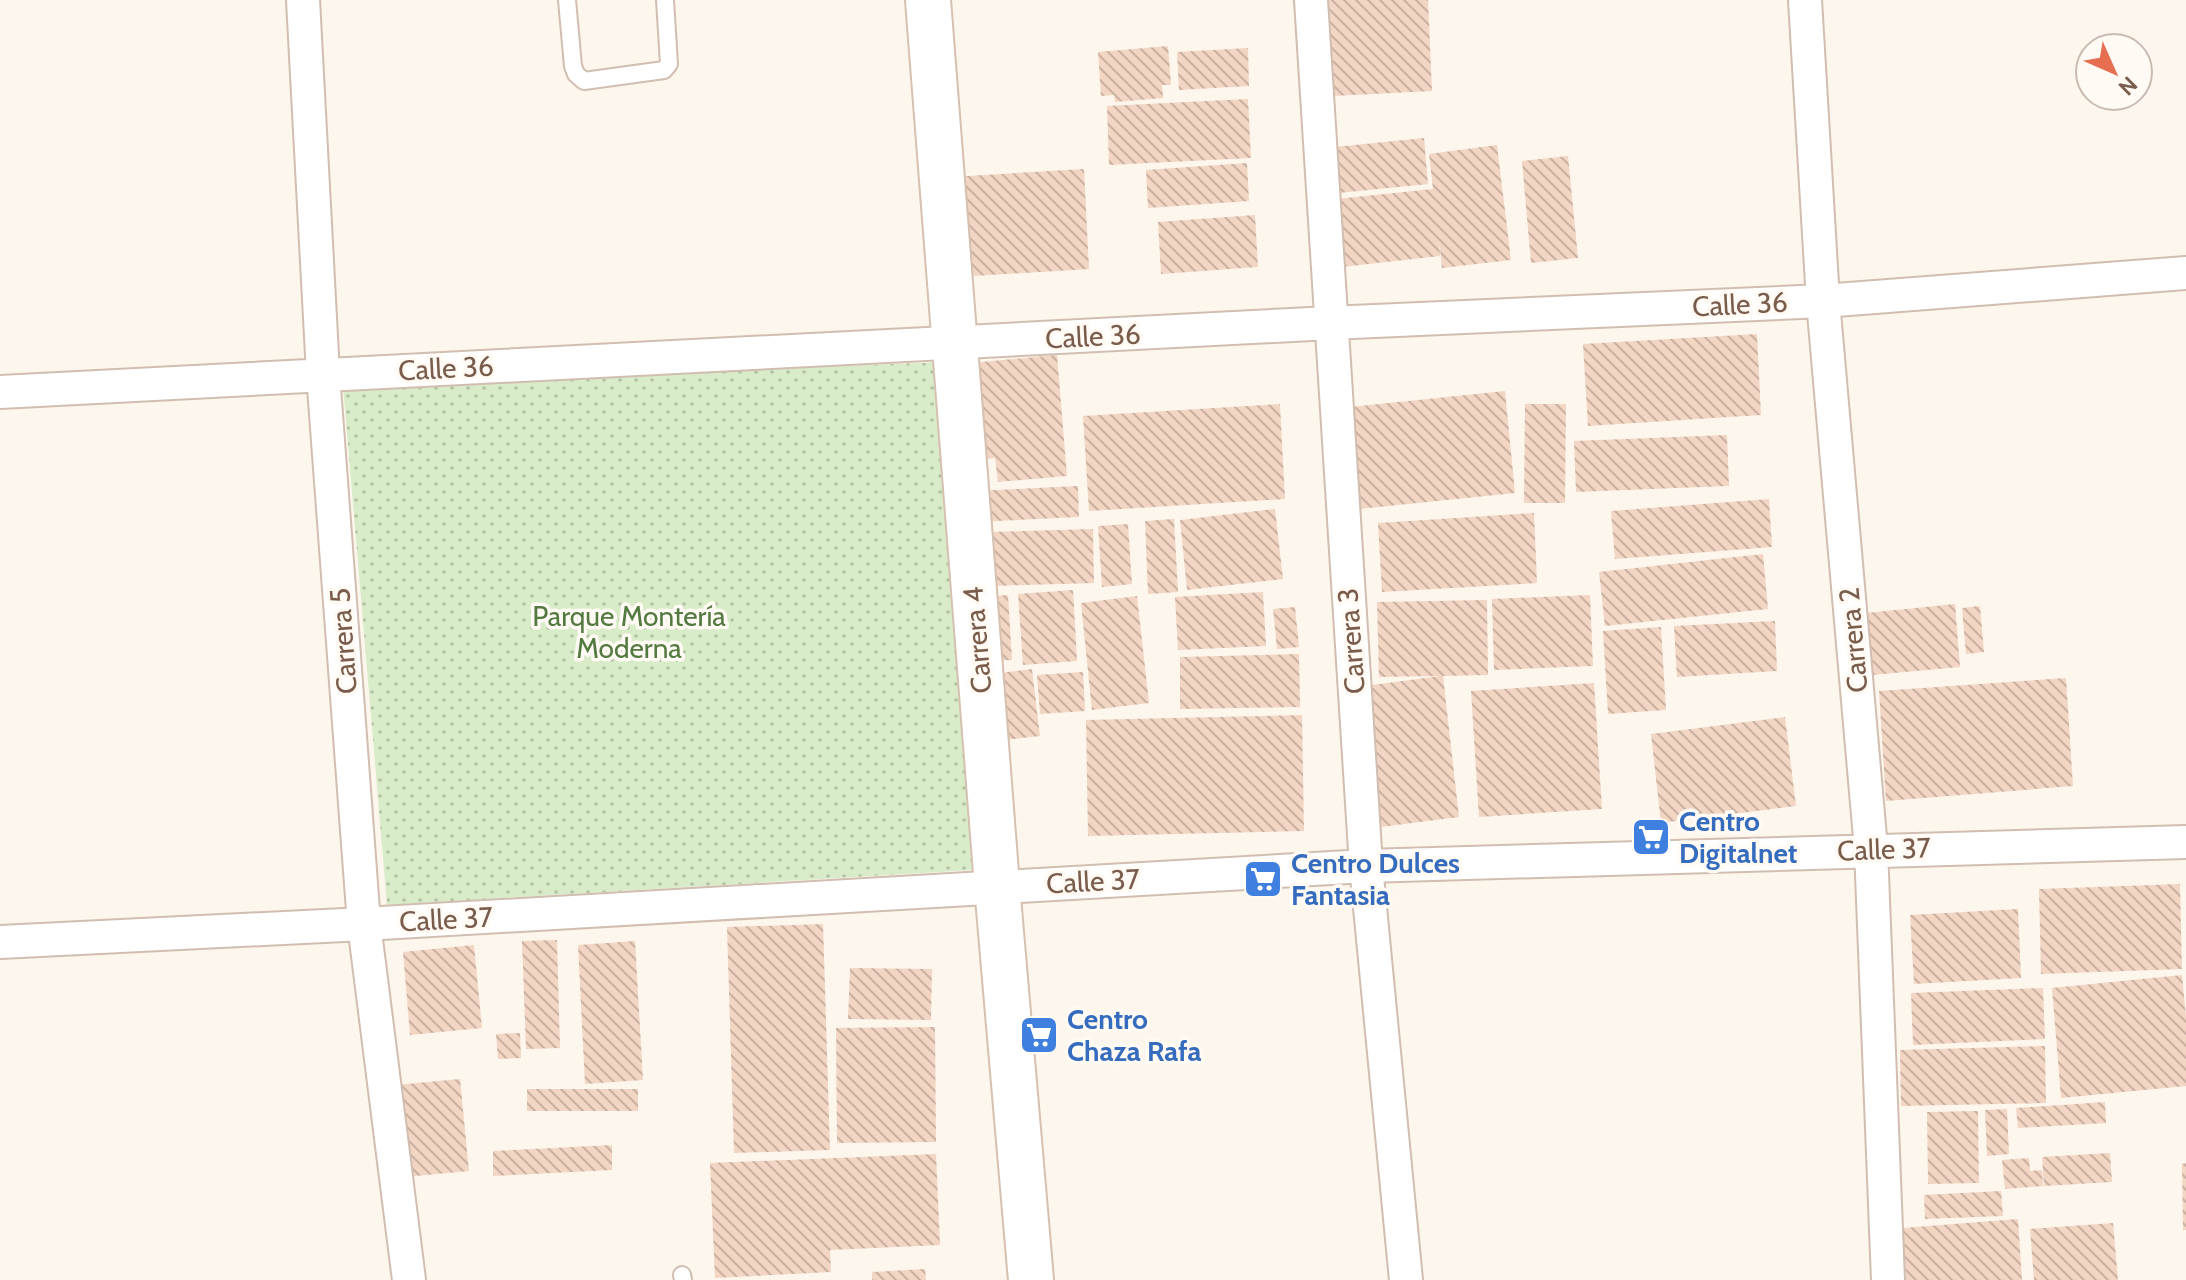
<svg xmlns="http://www.w3.org/2000/svg" width="2186" height="1280" viewBox="0 0 2186 1280" font-family="Cabin,sans-serif">
  <defs>
    <pattern id="park-dots" width="8" height="8" patternUnits="userSpaceOnUse" patternTransform="scale(2)"><rect width="8" height="8" fill="#d8ecc9"/><path d="M2 2h.1M6 6h.1" fill="none" stroke="#b4c2a5" stroke-width="1.8" stroke-linecap="round"/></pattern>
    <pattern id="building-back-hatch" width="6" height="6" patternUnits="userSpaceOnUse" patternTransform="scale(2)"><rect width="6" height="6" fill="#f3d5c3"/><path d="M-1 5l2 2M0 0l6 6M5-1l2 2" fill="none" stroke="#cab0a1"/></pattern>
  </defs>
  <rect width="100%" height="100%" fill="#fdf6ec"/>
  <!-- park -->
  <path fill="url(#park-dots)" d="M945,362L972,870L387,905L343,386Z"/>
  <!-- building -->
  <path fill="url(#building-back-hatch)" d="M1310,0H1428L1432,91L1314,97Z
    M1168,46L1171,85H1162L1163,98L1115,102L1114,95L1101,96L1098,52Z
    M1248,48L1249,86L1179,90L1177,52Z
    M1248,99L1251,158L1109,165L1107,106Z
    M1424,138L1428,184L1329,194L1325,148Z
    M1497,145L1511,260L1442,268L1439,239L1440,256L1333,268L1326,200L1433,189L1429,154Z
    M1568,156L1578,258L1531,263L1522,161Z
    M1247,163L1249,201L1148,208L1146,170Z
    M1084,169L1089,269L956,277L951,177Z
    M1255,215L1258,267L1161,274L1158,222Z
    M1757,334L1761,415L1588,426L1583,344Z
    M1057,355L1067,476L998,482L995,458L968,461L960,364Z
    M1505,391L1515,493L1359,509L1350,407Z
    M1280,404L1285,499L1089,511L1083,416Z
    M1525,404H1566L1565,503H1524Z
    M1727,435L1729,486L1576,492L1574,441Z
    M1078,486L1079,517L975,522L974,491Z
    M1769,499L1772,547L1615,559L1611,511Z
    M1275,509L1283,579L1187,590L1180,520Z
    M1534,513L1537,583L1382,592L1378,523Z
    M1174,519L1178,592L1148,594L1145,521Z
    M1128,524L1132,584L1102,587L1098,526Z
    M1093,529L1094,583L992,586L991,532Z
    M1763,554L1768,609L1605,626L1599,572Z
    M1073,590L1077,661L1023,665L1018,594Z
    M1263,592L1266,646L1178,650L1175,597Z
    M1008,595L1012,660L985,661L981,597Z
    M1590,595L1593,666L1494,670L1492,599Z
    M1137,596L1149,703L1092,710L1081,603Z
    M1487,600L1488,675L1443,676L1459,817L1381,827L1365,686L1440,676L1379,677L1377,602Z
    M1955,604L1960,667L1872,675L1866,613Z
    M1980,606L1984,652L1966,654L1962,608Z
    M1295,607L1299,647L1277,649L1273,609Z
    M1775,621L1777,671L1677,677L1674,626Z
    M1661,627L1666,710L1608,714L1603,631Z
    M1299,654L1300,707L1180,709V657Z
    M1032,669L1040,736L1006,740L999,673Z
    M1083,672L1085,711L1040,714L1037,675Z
    M2066,678L2073,786L1886,801L1879,691Z
    M1594,683L1602,809L1479,817L1471,691Z
    M1302,715L1304,831L1088,836L1086,720Z
    M1785,717L1796,806L1661,823L1651,734Z
    M2180,884L2182,969L2041,974L2039,889Z
    M2018,909L2021,978L1914,984L1910,915Z
    M823,924L830,1150L734,1153L727,927Z
    M557,940L560,1048L526,1049L522,941Z
    M635,941L643,1080L585,1084L578,945Z
    M474,945L482,1028L410,1035L403,952Z
    M850,968L932,969L931,1020L848,1019Z
    M2182,975L2186,1017V1086L2061,1098L2052,988Z
    M2043,988L2045,1039L1913,1045L1911,993Z
    M935,1027L936,1142L837,1143L836,1028Z
    M520,1033L521,1058L498,1059L496,1034Z
    M2045,1046L2046,1103L1901,1106L1900,1050Z
    M460,1079L469,1171L405,1177L396,1085Z
    M527,1089H638V1111H527Z
    M2105,1102L2106,1123L2018,1128L2016,1108Z
    M2007,1109L2009,1154L1987,1156L1985,1110Z
    M1978,1111L1979,1183L1928,1184L1927,1112Z
    M612,1145V1170L493,1176V1151Z
    M2110,1153L2112,1182L2044,1186L2042,1157Z
    M936,1154L940,1245L830,1250L831,1272L715,1278L710,1163Z
    M2029,1158L2030,1171L2042,1170L2043,1186L2005,1189L2002,1160Z
    M2186,1163V1230H2183L2182,1164Z
    M2001,1191L2003,1216L1925,1219L1924,1195Z
    M2018,1219L2022,1280H1906L1903,1228Z
    M2113,1223L2118,1280H2034L2030,1229Z
    M925,1269L926,1280H872V1272Z"/>
  <g fill="none" stroke-linecap="round" stroke-linejoin="round">
    <defs>
      <path id="lane" d="M567,0L573,66L576,74L584,81L664,70L669,64L665,0
        M682,1275L683,1280"/>
      <path id="street" d="M303,0L323,374L364,924L409,1280
        M1311,0L1366,866L1406,1280
        M1805,0L1823,301L1871,849L1888,1280
        M0,392L1330,323L1823,301L2186,273
        M0,942L364,924L1366,866L2186,842"/>
      <path id="secondary" d="M928,0L997,886L1031,1280"/>
    </defs>
    <!-- lane casing -->
    <use href="#lane" stroke="#d1beb0" stroke-width="20"/>
    <!-- street casing -->
    <use href="#street" stroke="#d1beb0" stroke-width="36"/>
    <!-- secondary casing -->
    <use href="#secondary" stroke="#d6c0b0" stroke-width="48"/>
    <!-- lane -->
    <use href="#lane" stroke="#fff" stroke-width="16"/>
    <!-- street -->
    <use href="#street" stroke="#fff" stroke-width="32"/>
    <!-- secondary -->
    <use href="#secondary" stroke="#fff" stroke-width="44"/>
  </g>
  <!-- icons -->
  <defs>
    <symbol id="supermarket-square" viewBox="-11 -11 22 22"><rect x="-9" y="-9" width="18" height="18" rx="4" fill="#3f7fe0" stroke="#fffaf3"/><path d="M-6-5.5h2.5l.6 2H6L4.5 2H-2.5L-4.4-4H-6ZM-1.5 3.2a1.3 1.3 0 1 0 .1 0ZM3 3.2a1.3 1.3 0 1 0 .1 0Z" fill="#fff"/></symbol>
  </defs>
  <g fill-rule="evenodd">
    <use href="#supermarket-square" x="1629" y="815" width="44" height="44"/>
    <use href="#supermarket-square" x="1241" y="857" width="44" height="44"/>
    <use href="#supermarket-square" x="1017" y="1013" width="44" height="44"/>
  </g>
  <g text-anchor="middle" stroke-width="7" stroke-linejoin="round" paint-order="stroke">
    <!-- street labels -->
    <g font-size="28" fill="#7a5c4d" stroke="#fffaf3">
      <text transform="translate(1740 304) rotate(-3)" y="10">Calle 36</text>
      <text transform="translate(1093 336) rotate(-3)" y="10">Calle 36</text>
      <text transform="translate(446 368) rotate(-3)" y="10">Calle 36</text>
      <text transform="translate(977 640) rotate(-95)" y="10">Carrera 4</text>
      <text transform="translate(1853 640) rotate(-95)" y="10">Carrera 2</text>
      <text transform="translate(343 641) rotate(-94)" y="10">Carrera 5</text>
      <text transform="translate(1351 641) rotate(-94)" y="10">Carrera 3</text>
      <text transform="translate(1884 849) rotate(-2)" y="10">Calle 37</text>
      <text transform="translate(1093 881) rotate(-3)" y="10">Calle 37</text>
      <text transform="translate(446 919) rotate(-3)" y="10">Calle 37</text>
    </g>
    <!-- park labels -->
    <g font-size="28" fill="#537a41" stroke="#fffaf3">
      <text x="629" y="626">Parque Montería<tspan x="629" dy="32">Moderna</tspan></text>
    </g>
    <!-- shop labels -->
    <g font-size="28" font-weight="bold" fill="#366cbe" stroke="#fffaf3" text-anchor="start">
      <text x="1679" y="831">Centro<tspan x="1679" dy="32">Digitalnet</tspan></text>
      <text x="1291" y="873">Centro Dulces<tspan x="1291" dy="32">Fantasia</tspan></text>
      <text x="1067" y="1029">Centro<tspan x="1067" dy="32">Chaza Rafa</tspan></text>
    </g>
  </g>
  <!-- north arrow -->
  <g transform="translate(2114 72) rotate(135)"><circle r="38" fill="#fffaf3" stroke="#cabbb1" stroke-width="2"/>
  <path d="M0-6L14 30L0 20L-14 30Z" fill="#e76f51"/>
  <text y="-12" font-size="22" font-weight="bold" text-anchor="middle" fill="#7a5c4d">N</text>
  </g>
</svg>
